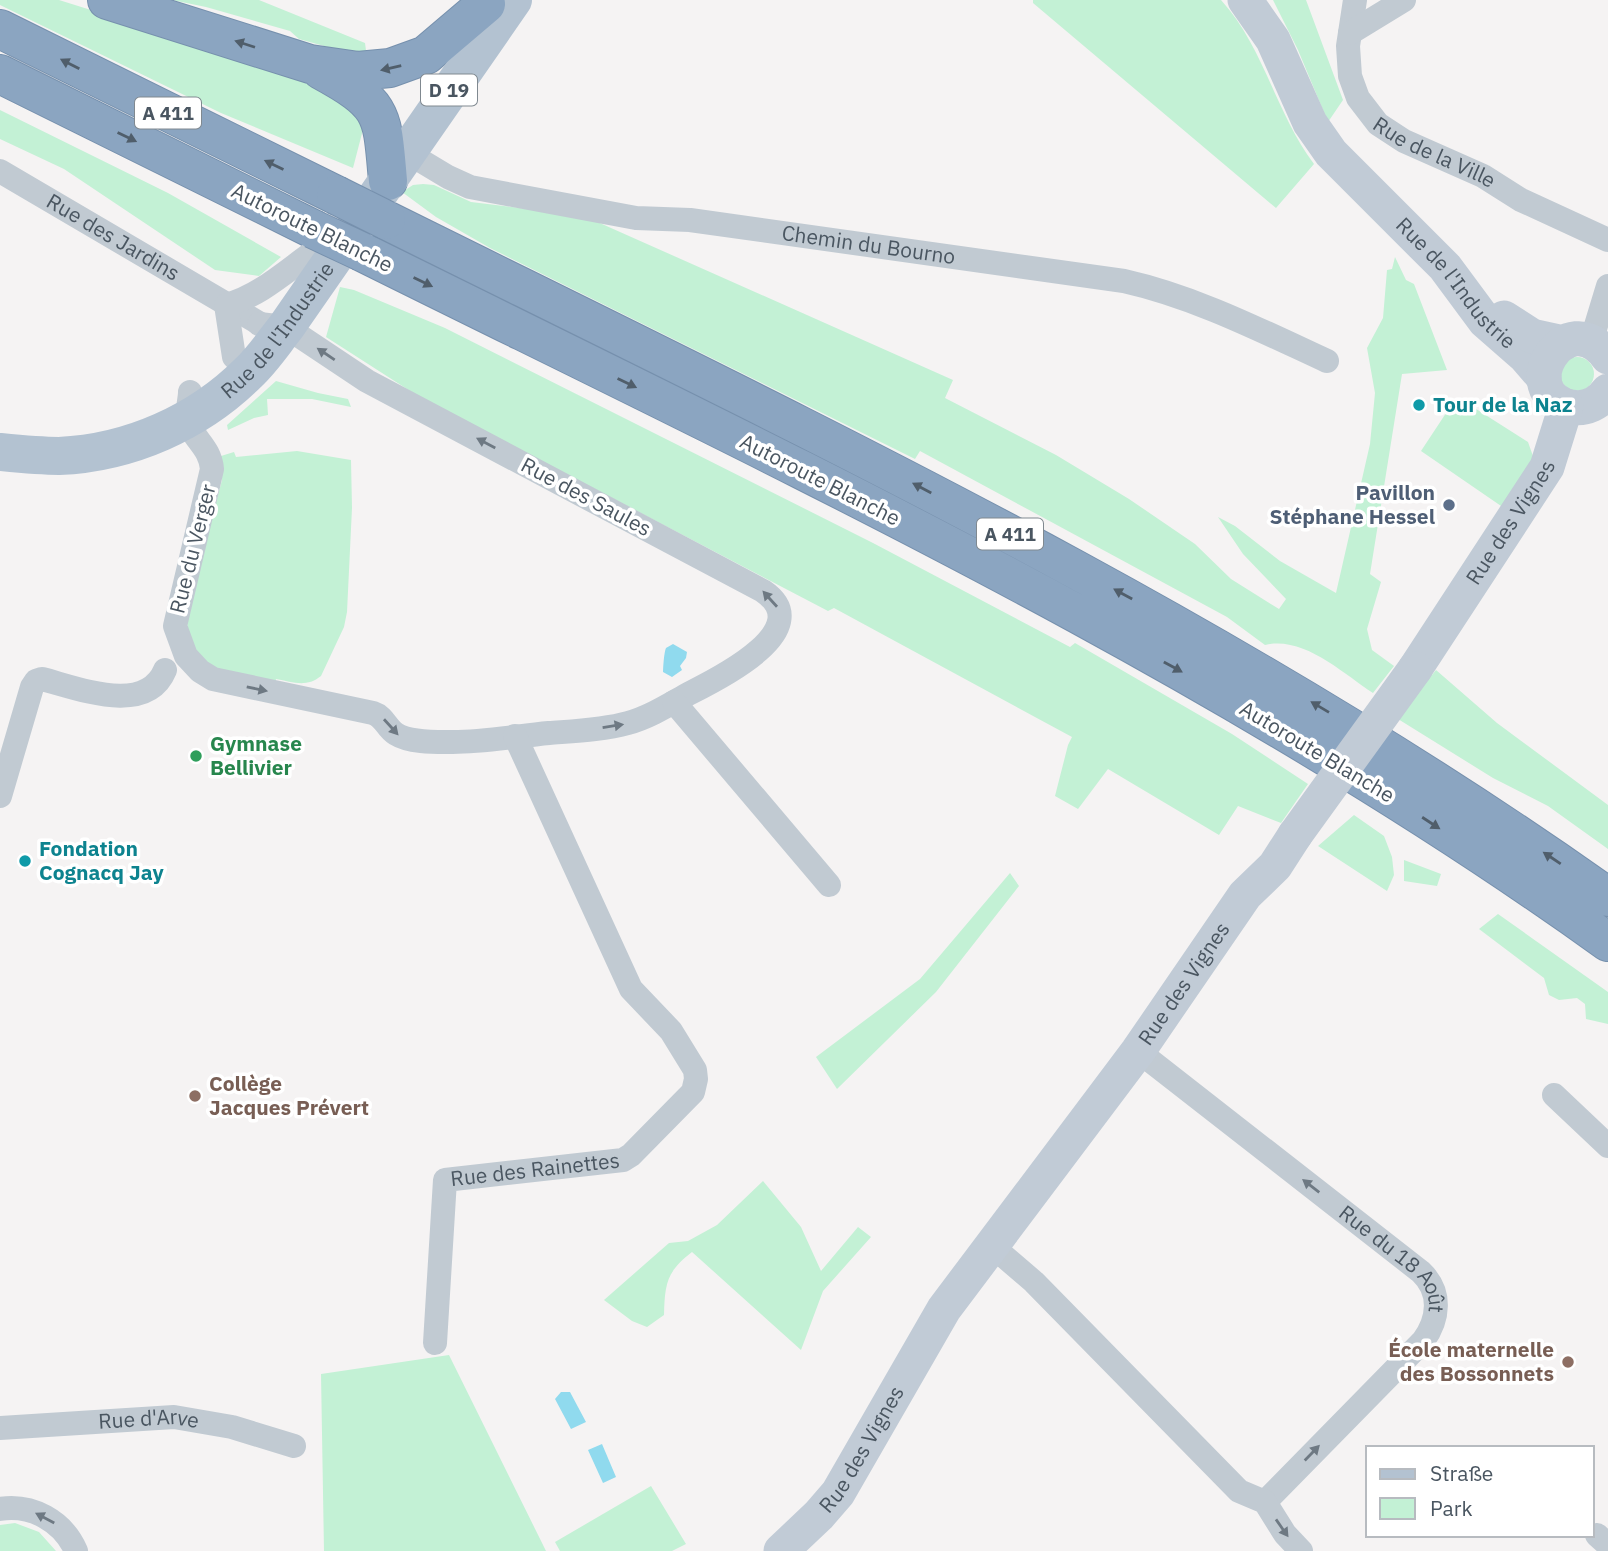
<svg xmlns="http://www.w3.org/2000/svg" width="1608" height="1551" viewBox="0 0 1608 1551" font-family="'IBM Plex Sans',sans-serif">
  <rect width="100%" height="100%" fill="#f5f3f3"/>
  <!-- green -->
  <path fill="#c3f1d5" d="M0,0H59L305,77L366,118L353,168L221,113L0,5Z
    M172,0H259L365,43L367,58L299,39L290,31L206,7Z
    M1033,0H1221C1264,47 1276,114 1314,164L1276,208L1033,3Z
    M1273,0H1306L1343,100L1328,122L1298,50Z
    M0,110L168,193L281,257L259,276L215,270L64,169L0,139Z
    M423,184L434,185L471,202L584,216L953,380L945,398L1056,455L1129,499L1195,544L1231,579L1279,609L1286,599L1243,554L1218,517L1235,526L1280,561L1336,593L1370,444L1375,393L1367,348L1383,318L1387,270L1392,269L1395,257L1406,280L1414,284L1447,370L1402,374L1370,574L1381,582L1367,629L1372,650L1394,666L1373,693C1342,673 1304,636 1265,645L1227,617L920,451L915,459L490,248L436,217L402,192L413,185Z
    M340,287L354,290L445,328L873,543L1070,647L1075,643L1232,734L1308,784L1281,823L1238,806L1219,835L1108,769L1078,809L1055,796L1068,745L1072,737L834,608L828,611L421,398L326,337Z
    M1560 374a17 17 0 1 1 34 0a17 17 0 1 1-34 0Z
    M276,381L318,393L348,399L351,407L312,399H267L268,415L254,418L228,430L227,425Z
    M1456,398L1462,400L1528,442L1534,459L1504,508L1421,451Z
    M297,451L351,460L352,508L347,612L344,627L321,676C306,688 293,682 276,679L275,685L215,671L190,646L186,614L222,480L221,456L234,452L236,457Z
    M1436,670L1497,723L1608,805V849L1548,806L1493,778L1398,719L1429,673L1432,675Z
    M1354,815L1384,836L1392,857L1394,875L1387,891L1318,846Z
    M1404,860L1441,874L1437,886L1404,881Z
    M1010,873L1019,886L936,992L837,1089L816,1057L920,979Z
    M1498,914L1608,992V1024L1586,1019L1585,1004L1577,998L1559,1000L1549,995L1544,978L1479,929Z
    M763,1181L801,1227L821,1271L858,1227L871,1237L823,1291L801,1350L692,1252C666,1272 665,1284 664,1315L647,1327L632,1321L604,1300L669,1243L688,1241L717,1225Z
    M449,1355L546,1551H324L321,1374Z
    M651,1486L686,1544L672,1551H560L555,1542Z
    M15,1523L39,1532L56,1551H0V1525Z"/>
  <!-- water -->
  <path fill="#90daee" d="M673,644L687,652L686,658L680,666L682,670L672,677L663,672C663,668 664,652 666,648Z
    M561,1392H570L586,1422L571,1429L555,1399Z
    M602,1444L616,1477L603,1483L588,1450Z"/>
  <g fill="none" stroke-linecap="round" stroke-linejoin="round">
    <defs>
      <path id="highway" d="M107,0L310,64L358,71L390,68L426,55L486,4
        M0,29L336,195
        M321,70C385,105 382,113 388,181
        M0,74L313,229
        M386,220C803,427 1227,626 1608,897
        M362,252C787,463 1221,664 1608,942"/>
    </defs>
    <!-- highway casing -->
    <use href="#highway" stroke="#7690ad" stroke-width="40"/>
    <!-- street -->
    <g stroke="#c1cad2" stroke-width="24">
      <path id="s1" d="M1355,0L1348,46L1350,76L1358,98L1378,124L1404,141L1483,176L1521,200L1608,240"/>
      <path d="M1350,33L1404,0"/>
      <path id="s2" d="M408,153L448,177L470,187L636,218L690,220L1124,281C1195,297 1260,330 1327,361"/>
      <path id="s3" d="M0,171L274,332"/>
      <path d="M1591,342L1608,286"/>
      <path d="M234,357L226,305C257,297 283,274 309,255"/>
      <path d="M190,392C190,400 186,412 188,420C192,439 210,446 212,469L175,626L186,656L200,671L213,679L373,713C385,717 386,728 396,734C410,743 437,742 453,742C485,742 517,736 549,733C575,731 603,730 628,723C650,717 670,704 690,693C718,679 819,629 763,591L367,381L286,327L259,324"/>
      <path d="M674,702L829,885"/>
      <path d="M0,796L32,687L36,681L42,679C78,688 146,716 165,670"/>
      <path id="s4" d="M1138,1051L1421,1272C1442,1292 1439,1319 1423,1341L1265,1502"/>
      <path d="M1554,1095L1608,1146"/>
      <path d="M991,1245L1034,1282L1239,1491L1265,1502L1285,1534L1301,1551"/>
      <path id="s5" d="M435,1343L445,1180L623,1160L631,1155L693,1092L696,1079L695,1070L671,1031L631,989L515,736"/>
      <path id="s6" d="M0,1428L174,1417L232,1427L294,1446"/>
      <path d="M0,1509C32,1504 63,1521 76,1551"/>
      <path d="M1597,1535L1608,1545"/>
    </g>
    <!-- secondary -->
    <g stroke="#c1cbd6" stroke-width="35">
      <path id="s7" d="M1245,0L1273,40L1310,123L1331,153L1445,267L1485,321L1525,356L1544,378"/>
      <path d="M1504,318L1532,336L1564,343"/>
      <path d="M1608,357C1566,300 1510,393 1571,407C1586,410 1599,403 1608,391"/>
      <path id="s8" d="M1415,669L1547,467L1566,406"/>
      <path id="s9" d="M781,1551L819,1515L838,1493L944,1309L1138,1051L1245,895L1275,866L1295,835"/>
    </g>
    <!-- primary -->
    <path stroke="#b3c2d1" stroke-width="38" id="s10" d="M0,452C20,454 40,456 59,456C130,453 199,422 248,373C263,359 274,342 286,327L513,0"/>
    <!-- highway -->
    <use href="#highway" stroke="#8ba5c1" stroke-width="38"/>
    <defs>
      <path id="highway-bridge" d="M336,195L386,220
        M313,229L362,252"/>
    </defs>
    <!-- highway-bridge casing -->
    <use href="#highway-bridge" stroke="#7690ad" stroke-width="40" stroke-linecap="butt"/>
    <!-- secondary-bridge -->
    <path stroke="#c1cbd6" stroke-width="35" d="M1295,835L1415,669"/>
    <!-- highway-bridge -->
    <use href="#highway-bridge" stroke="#8ba5c1" stroke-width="38"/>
  </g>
  <!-- one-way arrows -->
  <defs><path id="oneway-solid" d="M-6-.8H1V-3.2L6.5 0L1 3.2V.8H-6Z" transform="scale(1.75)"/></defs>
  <g fill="#505e6b">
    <use href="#oneway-solid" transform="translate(245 44) rotate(-162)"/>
    <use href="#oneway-solid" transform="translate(70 64) rotate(-153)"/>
    <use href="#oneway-solid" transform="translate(391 68) rotate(167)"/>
    <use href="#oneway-solid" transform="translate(127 137) rotate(26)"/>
    <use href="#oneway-solid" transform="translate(274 165) rotate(-154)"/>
    <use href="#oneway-solid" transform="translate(423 282) rotate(26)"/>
    <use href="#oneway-solid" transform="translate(627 383) rotate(26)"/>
    <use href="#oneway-solid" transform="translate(922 488) rotate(-152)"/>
    <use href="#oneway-solid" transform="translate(1123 594) rotate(-151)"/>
    <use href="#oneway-solid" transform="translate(1173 667) rotate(29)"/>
    <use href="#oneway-solid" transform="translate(1320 707) rotate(-149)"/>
    <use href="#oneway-solid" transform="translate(1431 823) rotate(33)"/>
    <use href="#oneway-solid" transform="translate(1552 858) rotate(-146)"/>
  </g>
  <g fill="#6e7983">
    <use href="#oneway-solid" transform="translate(326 354) rotate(-146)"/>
    <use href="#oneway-solid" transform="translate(486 443) rotate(-152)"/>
    <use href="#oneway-solid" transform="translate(770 599) rotate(-132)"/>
    <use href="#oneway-solid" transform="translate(257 689) rotate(12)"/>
    <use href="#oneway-solid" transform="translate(613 726) rotate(-9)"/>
    <use href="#oneway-solid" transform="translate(391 727) rotate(48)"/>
    <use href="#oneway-solid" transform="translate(1311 1186) rotate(-142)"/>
    <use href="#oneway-solid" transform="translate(1312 1453) rotate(-46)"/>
    <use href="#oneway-solid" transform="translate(45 1518) rotate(-152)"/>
    <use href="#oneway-solid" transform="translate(1282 1528) rotate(55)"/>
  </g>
  <!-- markers -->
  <g fill="#0f9aa8" stroke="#fff" stroke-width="2.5">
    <circle cx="1419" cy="405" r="7"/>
    <circle cx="25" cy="861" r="7"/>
  </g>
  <circle fill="#5c6f8a" stroke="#fff" stroke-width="2.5" cx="1449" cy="505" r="7"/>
  <circle fill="#2e9e5b" stroke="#fff" stroke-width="2.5" cx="196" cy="756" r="7"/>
  <g fill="#8d6e63" stroke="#fff" stroke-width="2.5">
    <circle cx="195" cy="1096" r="7"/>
    <circle cx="1568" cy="1362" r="7"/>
  </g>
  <g text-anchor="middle" stroke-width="7" stroke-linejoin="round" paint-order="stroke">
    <!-- shield labels -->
    <g fill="#fff" stroke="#808990" stroke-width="2">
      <rect x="421" y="74.5" width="56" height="31" rx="5"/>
      <rect x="135" y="97.5" width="66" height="31" rx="5"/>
      <rect x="977" y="518.5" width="66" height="31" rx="5"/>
    </g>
    <g font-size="19" font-weight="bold" fill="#4a5661">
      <text x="449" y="97">D 19</text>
      <text x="168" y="120">A 411</text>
      <text x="1010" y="541">A 411</text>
    </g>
    <!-- street labels -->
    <g font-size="21" fill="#4a5661" stroke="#fff">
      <text dy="7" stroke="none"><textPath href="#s1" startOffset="196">Rue de la Ville</textPath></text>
      <text transform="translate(312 228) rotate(26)" y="7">Autoroute Blanche</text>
      <text dy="7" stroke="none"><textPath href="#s3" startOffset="131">Rue des Jardins</textPath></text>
      <text dy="7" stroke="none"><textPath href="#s2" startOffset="474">Chemin du Bourno</textPath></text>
      <text dy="7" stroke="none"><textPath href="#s7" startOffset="357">Rue de l'Industrie</textPath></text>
      <text dy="7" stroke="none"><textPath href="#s10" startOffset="322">Rue de l'Industrie</textPath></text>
      <text transform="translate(820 480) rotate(27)" y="7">Autoroute Blanche</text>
      <text transform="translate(586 497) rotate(28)" y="7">Rue des Saules</text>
      <text dy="7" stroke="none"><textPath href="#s8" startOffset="175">Rue des Vignes</textPath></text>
      <text transform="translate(193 549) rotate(-76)" y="7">Rue du Verger</text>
      <text transform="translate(1317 752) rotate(31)" y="7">Autoroute Blanche</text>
      <text dy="7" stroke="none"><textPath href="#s9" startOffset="698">Rue des Vignes</textPath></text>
      <text dy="7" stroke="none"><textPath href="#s5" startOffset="254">Rue des Rainettes</textPath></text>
      <text dy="7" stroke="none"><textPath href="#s4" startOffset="331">Rue du 18 Août</textPath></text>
      <text dy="7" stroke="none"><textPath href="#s6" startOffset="149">Rue d'Arve</textPath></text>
      <text dy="7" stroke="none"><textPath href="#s9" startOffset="131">Rue des Vignes</textPath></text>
    </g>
    <!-- culture labels -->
    <g font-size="21" font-weight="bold" fill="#0d838f" stroke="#fff" text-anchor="start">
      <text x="1433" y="412">Tour de la Naz</text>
      <text x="39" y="856">Fondation<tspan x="39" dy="24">Cognacq Jay</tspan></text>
    </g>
    <!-- service labels -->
    <g font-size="21" font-weight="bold" fill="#4e5e75" stroke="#fff" text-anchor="end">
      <text x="1435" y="500">Pavillon<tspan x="1435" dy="24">Stéphane Hessel</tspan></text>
    </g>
    <!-- leisure labels -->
    <g font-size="21" font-weight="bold" fill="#27864d" stroke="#fff" text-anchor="start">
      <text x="210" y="751">Gymnase<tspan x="210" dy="24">Bellivier</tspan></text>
    </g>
    <!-- education labels -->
    <g font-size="21" font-weight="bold" fill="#785e54" stroke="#fff" text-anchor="start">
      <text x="209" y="1091">Collège<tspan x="209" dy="24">Jacques Prévert</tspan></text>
      <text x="1554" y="1357" text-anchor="end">École maternelle<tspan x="1554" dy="24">des Bossonnets</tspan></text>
    </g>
  </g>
  <!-- legend -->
  <rect x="1366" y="1446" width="228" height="91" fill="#ffffff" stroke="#b7bbc0" stroke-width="2"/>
  <rect x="1380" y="1469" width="35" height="10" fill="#b3c2d1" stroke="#b7bbc0" stroke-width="2"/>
  <text x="1430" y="1481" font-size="21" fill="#4a5661">Straße</text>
  <rect x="1380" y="1498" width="35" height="21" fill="#c3f1d5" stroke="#b7bbc0" stroke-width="2"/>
  <text x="1430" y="1516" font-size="21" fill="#4a5661">Park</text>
</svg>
